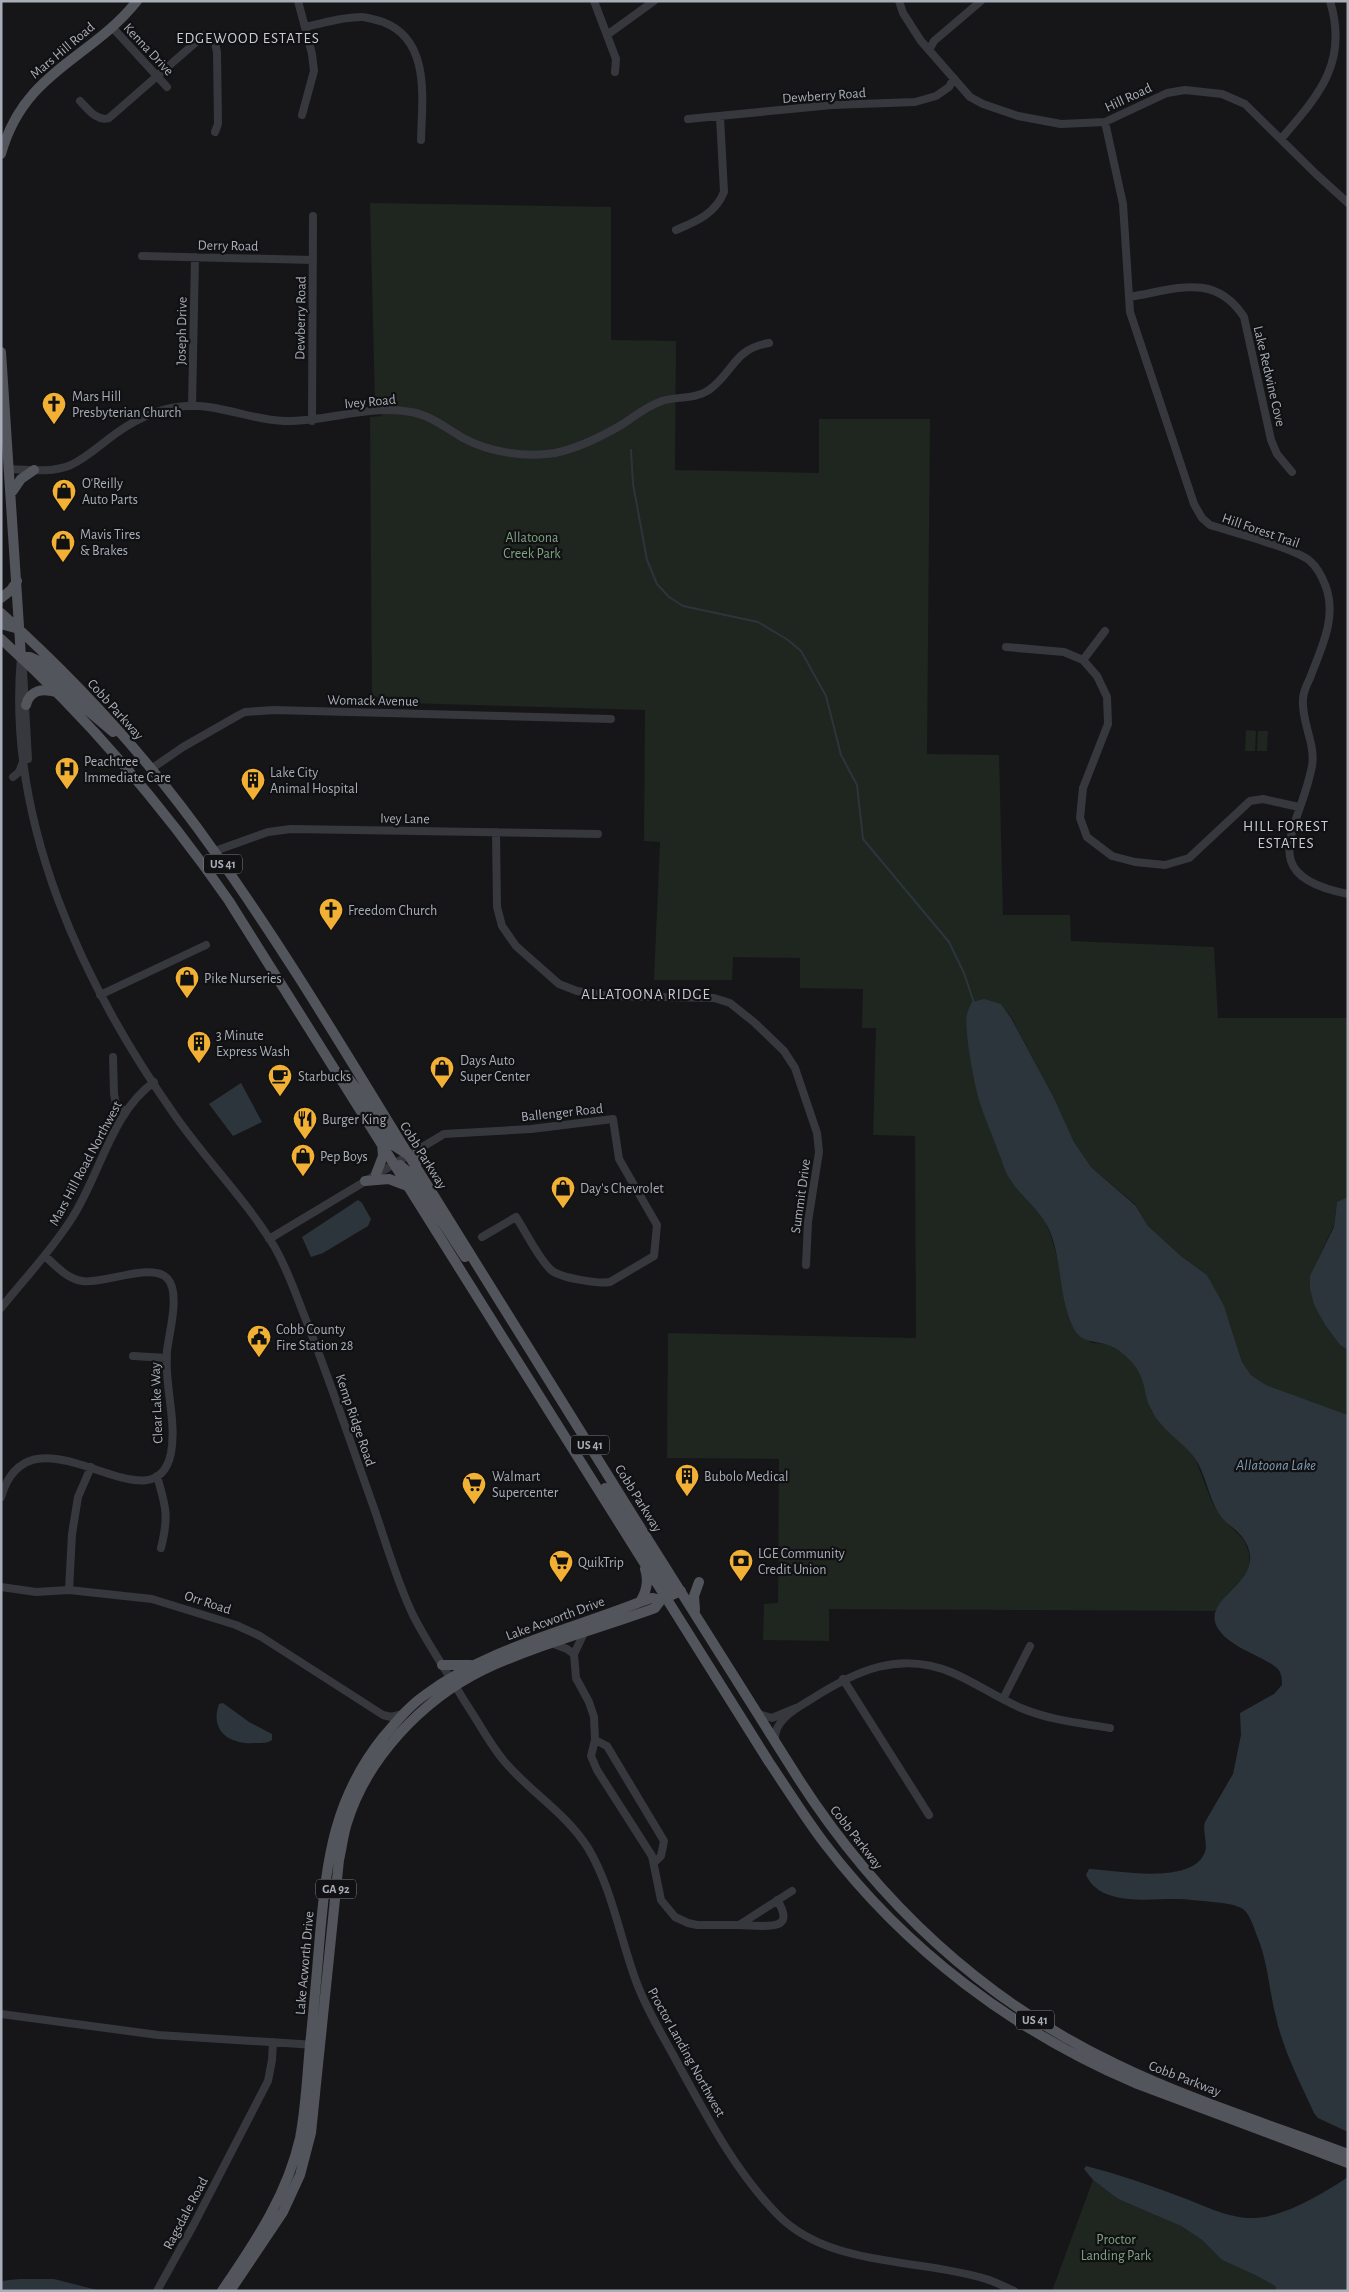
<svg xmlns="http://www.w3.org/2000/svg" width="1349" height="2292" viewBox="0 0 1349 2292" font-family="'Alegreya Sans',sans-serif">
  <rect width="100%" height="100%" fill="#161618"/>
  <!-- green -->
  <path fill="#1e261f" d="M370,203L611,207V340L676,341L675,470L819,473V419H930L927,754L999,755L1003,915H1070L1071,941L1214,947L1218,1018H1348V1197L1337,1203L1334,1225L1318,1259L1310,1289L1314,1305L1325,1325L1340,1345L1348,1350V1415L1266,1385L1251,1375L1242,1362L1230,1324L1207,1275L1181,1256L1148,1226L1136,1205L1091,1167L1074,1142L1054,1098L1011,1017L1001,1004L967,1013V1029L979,1100L1010,1180L1043,1216L1051,1236L1080,1336L1092,1343L1108,1344L1121,1352L1134,1365L1144,1380L1151,1410L1162,1426L1181,1441L1195,1458L1212,1502L1220,1516L1244,1540L1249,1553L1250,1566L1243,1578L1226,1595L1215,1611L829,1609V1641L763,1640L764,1604L778,1603L779,1459L667,1458L668,1333L916,1338L915,1136L873,1135L876,1028H862L863,989L800,988V958L733,957L732,980H654L660,842L644,841L645,710L372,702L370,417L382,416V403H375Z
    M1246,730L1256,731L1255,751H1245Z
    M1258,731H1268L1267,751H1257Z
    M1093,2180L1118,2199L1181,2226L1202,2240L1222,2260L1255,2275L1275,2286L1277,2291H1052Z"/>
  <!-- water -->
  <path fill="#2c353c" d="M984,999L1001,1004L1011,1018L1054,1098L1074,1142L1091,1167L1136,1206L1148,1226L1181,1256L1207,1275L1224,1306L1242,1362L1251,1375L1266,1385L1348,1415V2132L1318,2118L1314,2113C1300,2082 1283,2050 1276,2017C1269,1990 1268,1962 1257,1936C1254,1928 1250,1914 1243,1909C1235,1904 1222,1903 1213,1902C1201,1901 1188,1899 1175,1899C1147,1899 1100,1906 1086,1875L1089,1869C1117,1870 1192,1886 1205,1852C1208,1842 1202,1832 1205,1822L1233,1774L1241,1735L1240,1713L1274,1694L1282,1685C1282,1681 1282,1676 1280,1672C1274,1659 1230,1650 1217,1627C1201,1595 1269,1583 1245,1541C1239,1530 1225,1524 1219,1514C1208,1496 1206,1474 1194,1457C1181,1440 1161,1430 1152,1411C1143,1395 1147,1382 1134,1365C1127,1357 1118,1348 1108,1345C1094,1340 1081,1344 1073,1327C1059,1298 1062,1264 1051,1234C1042,1211 1025,1201 1011,1181C1005,1173 1002,1160 998,1151C992,1134 984,1117 979,1100C974,1082 964,1031 967,1014C968,1010 970,1006 972,1002Z
    M241,1083L262,1122L233,1136L209,1104Z
    M1348,1197V1350L1340,1345L1325,1325L1314,1305L1310,1289V1276L1334,1227L1337,1202Z
    M358,1200L362,1203L371,1219L368,1226L323,1253L311,1257L302,1237Z
    M223,1703L249,1722L272,1734V1740C268,1743 263,1743 257,1743C232,1745 209,1733 219,1704Z
    M1086,2166C1118,2174 1149,2185 1181,2197C1203,2205 1229,2219 1254,2218C1282,2218 1324,2193 1348,2177V2291H1277L1275,2286L1255,2275L1222,2260L1202,2240L1181,2226L1118,2199L1093,2180L1084,2169Z
    M19,2279H54L101,2291H1V2281Z"/>
  <g fill="none" stroke-linecap="round" stroke-linejoin="round">
    <!-- stream -->
    <path stroke="#2c353c" stroke-width="2" d="M631,450L633,484L647,560L657,584L669,597L683,606L758,622L788,640L801,651L826,696L841,755L857,785L863,839L949,942L964,973L974,1003"/>
    <!-- minor -->
    <path stroke="#37383d" stroke-width="8" d="M298,1L312,54L314,71L302,115
      M594,1L616,59L615,72
      M899,1L903,13L921,41L970,97L983,104L1018,116L1061,124L1105,122L1167,93L1185,90L1222,94L1245,104L1316,174L1348,203
      M112,27L167,87
      M305,27C324,23 342,17 361,17C368,17 376,20 383,22C431,40 422,99 421,140
      M607,35L654,1
      M929,50L934,41L981,1
      M80,101C88,109 97,122 109,118L195,43L205,35L210,36L215,43L217,52L218,124L215,132
      M688,119L832,105L915,102L936,96L949,87L954,78
      M1105,122L1123,204L1130,312L1194,504L1202,518L1210,525C1232,532 1294,548 1310,561C1317,567 1323,579 1326,587C1337,619 1321,648 1310,678C1307,684 1303,692 1303,699C1301,722 1316,744 1312,766C1301,827 1251,875 1348,894
      M1281,139C1318,96 1349,63 1330,1
      M676,230C697,221 715,214 724,192L720,117
      M142,256L313,260
      M1129,297C1174,290 1214,271 1244,317L1271,440L1277,454L1292,472
      M192,406L195,257
      M312,421L313,216
      M9,469C29,470 52,473 71,465C88,457 102,443 118,432C138,418 162,407 187,406C220,404 251,420 284,421C327,422 369,404 411,412C430,415 446,428 463,438C489,452 525,458 555,453C579,448 601,437 623,424C635,416 647,406 662,401C677,396 694,400 709,390C734,372 733,349 769,343
      M1006,647L1064,652L1083,660L1097,676L1107,697L1108,724L1083,788L1080,818L1087,837L1112,856L1135,862L1165,865L1189,858L1250,801L1263,799L1299,807
      M21,657C6,822 83,985 176,1117C207,1161 246,1200 274,1246C288,1270 296,1295 306,1320C331,1383 352,1447 375,1511C387,1546 397,1582 413,1615C428,1645 448,1673 465,1702C478,1721 489,1743 504,1761C530,1792 566,1813 588,1848C612,1888 620,1938 636,1981C646,2009 663,2036 677,2062C706,2115 735,2171 777,2214C829,2268 919,2258 986,2279C996,2282 1005,2287 1014,2291
      M1083,660L1105,631
      M23,671L28,759
      M151,769L183,747L239,715L245,712L274,710L611,719
      M13,777L19,772L23,762
      M496,832L497,907L502,926L516,946L559,984L577,991L609,996L714,998L730,1003L755,1023L784,1051L795,1068L817,1133L819,1152L808,1222L806,1265
      M215,851L268,832L291,829L598,834
      M100,995L206,945
      M113,1057L114,1094L116,1104L125,1112
      M269,1239L444,1134L531,1129L613,1119L619,1159L657,1225L654,1256L610,1282C599,1284 558,1278 550,1269C537,1256 526,1232 516,1217L482,1237
      M1,1308C25,1278 52,1250 72,1218C100,1175 111,1113 154,1082
      M133,1356L167,1358
      M157,1476C166,1507 169,1516 161,1548
      M1,1497C31,1395 154,1536 171,1453C177,1420 164,1385 167,1351C169,1333 181,1292 167,1278C151,1262 102,1285 82,1281C67,1279 55,1265 45,1256
      M1,1587L36,1592L69,1590L152,1599L236,1625L260,1636L383,1715L391,1717L403,1714
      M69,1590L72,1534L78,1497L91,1467
      M584,1633L574,1654L576,1678L589,1702L594,1717L595,1740L591,1756L597,1770L652,1856L661,1900L675,1917L688,1923L697,1925H739L792,1891
      M554,1644L567,1649L574,1654
      M843,1679L929,1815
      M1003,1699L1030,1646
      M758,1714L772,1718L796,1708
      M595,1740L607,1746L664,1841L661,1856L654,1863
      M775,1741C773,1721 795,1709 810,1700C855,1671 899,1650 953,1673C976,1683 998,1698 1021,1708C1049,1720 1080,1723 1110,1728
      M739,1925C760,1925 799,1934 777,1900
      M1,2014L158,2035L315,2045
      M157,2291L194,2224L268,2081L272,2060L273,2042"/>
    <!-- major -->
    <path stroke="#53555c" stroke-width="10" d="M1,154C24,71 90,60 137,1
      M1,352L21,657
      M12,492L21,479L34,470
      M1,598L11,590L17,581
      M1,613C80,684 153,764 214,851C288,954 354,1067 421,1175C546,1376 671,1578 798,1778C877,1901 983,2001 1116,2064C1190,2100 1271,2125 1348,2154
      M1,624L19,629
      M1,639C87,717 163,806 229,901L769,1762C788,1790 805,1818 825,1844C906,1950 1013,2031 1135,2083L1348,2163
      M21,657H30L39,661L86,709L113,732
      M26,705C30,690 42,688 56,692
      M346,1075L362,1096L393,1145L407,1154
      M400,1165L411,1174L465,1257
      M416,1167L418,1149
      M376,1174L383,1156L382,1144
      M365,1181L389,1179L410,1187
      M605,1488L626,1517L674,1594
      M640,1602C647,1591 649,1581 645,1569
      M695,1610L694,1596L699,1582
      M442,1665H470
      M222,2291C255,2242 287,2196 300,2138C306,2107 307,2076 310,2045C314,2008 317,1971 320,1935C327,1858 334,1798 384,1736C397,1721 409,1706 425,1695C488,1648 567,1631 640,1602L652,1598L661,1600
      M230,2291L283,2212L300,2175L311,2133L339,1860C342,1848 343,1835 347,1823C367,1758 422,1700 483,1670C538,1644 598,1629 655,1608L661,1600L681,1591"/>
  </g>
  <!-- icons -->
  <defs>
    <symbol id="church-pin" viewBox="-11 -11 22 30"><path d="M0 17L-7.5 6A9.5 9.5 0 1 1 7.5 6Z" fill="#f2b134" stroke="#111113"/><path d="M-1.2-6h2.4v3.5h3.3v2.4h-3.3V6h-2.4V-.1h-3.3v-2.4h3.3Z" fill="#111"/></symbol>
    <symbol id="shop-pin" viewBox="-11 -11 22 30"><path d="M0 17L-7.5 6A9.5 9.5 0 1 1 7.5 6Z" fill="#f2b134" stroke="#111113"/><path d="M-5-2.5h2.3a2.7 3.5 0 0 1 5.4 0H5L5.5 6h-11ZM-1.5-2.5h3a1.5 2.3 0 0 0-3 0Z" fill="#111"/></symbol>
    <symbol id="hospital-pin" viewBox="-11 -11 22 30"><path d="M0 17L-7.5 6A9.5 9.5 0 1 1 7.5 6Z" fill="#f2b134" stroke="#111113"/><path d="M-5-5h3v3.5h4V-5h3V5h-3V1.5h-4V5h-3Z" fill="#111"/></symbol>
    <symbol id="building-pin" viewBox="-11 -11 22 30"><path d="M0 17L-7.5 6A9.5 9.5 0 1 1 7.5 6Z" fill="#f2b134" stroke="#111113"/><path d="M-4-6H4V6H1V3H-1V6H-4ZM-2.5-4.3h1.7v1.8h-1.7ZM.8-4.3h1.7v1.8H.8ZM-2.5-1h1.7V.8h-1.7ZM.8-1h1.7V.8H.8Z" fill="#111"/></symbol>
    <symbol id="cafe-pin" viewBox="-11 -11 22 30"><path d="M0 17L-7.5 6A9.5 9.5 0 1 1 7.5 6Z" fill="#f2b134" stroke="#111113"/><path d="M-5.5-4.5H6V0H3Q3 3.5 0 3.5H-2.5Q-5.5 3.5-5.5 0ZM3-3.2v2h1.7v-2ZM-6 4.5H4V6H-6Z" fill="#111"/></symbol>
    <symbol id="restaurant-pin" viewBox="-11 -11 22 30"><path d="M0 17L-7.5 6A9.5 9.5 0 1 1 7.5 6Z" fill="#f2b134" stroke="#111113"/><path d="M-5-6h1v4h1v-4h1v4h1v-4h1v5L-1.5 .5V6h-2V.5L-5-1ZM5-6V6H3V1.5H1.5Q1.5-4 5-6Z" fill="#111"/></symbol>
    <symbol id="civic-pin" viewBox="-11 -11 22 30"><path d="M0 17L-7.5 6A9.5 9.5 0 1 1 7.5 6Z" fill="#f2b134" stroke="#111113"/><path d="M-.6-6.5H3V-4.5H.6V-3L4-1V1h2V6H-6V1h2V-1L-.6-3ZM-1.2 2.5V6h2.4V2.5Z" fill="#111"/></symbol>
    <symbol id="supermarket-pin" viewBox="-11 -11 22 30"><path d="M0 17L-7.5 6A9.5 9.5 0 1 1 7.5 6Z" fill="#f2b134" stroke="#111113"/><path d="M-6-5.5h2.5l.6 2H6L4.5 2H-2.5L-4.4-4H-6ZM-1.5 3.2a1.3 1.3 0 1 0 .1 0ZM3 3.2a1.3 1.3 0 1 0 .1 0Z" fill="#111"/></symbol>
    <symbol id="bank-pin" viewBox="-11 -11 22 30"><path d="M0 17L-7.5 6A9.5 9.5 0 1 1 7.5 6Z" fill="#f2b134" stroke="#111113"/><path d="M-6-4H6V4H-6ZM0-2.3a2.3 2.3 0 1 0 0 4.6a2.3 2.3 0 1 0 0-4.6Z" fill="#111"/></symbol>
  </defs>
  <g fill-rule="evenodd">
    <use href="#church-pin" x="40" y="390" width="28" height="38"/>
    <use href="#shop-pin" x="50" y="477" width="28" height="38"/>
    <use href="#shop-pin" x="49" y="528" width="28" height="38"/>
    <use href="#hospital-pin" x="53" y="755" width="28" height="38"/>
    <use href="#building-pin" x="239" y="766" width="28" height="38"/>
    <use href="#church-pin" x="317" y="896" width="28" height="38"/>
    <use href="#shop-pin" x="173" y="964" width="28" height="38"/>
    <use href="#building-pin" x="185" y="1029" width="28" height="38"/>
    <use href="#shop-pin" x="428" y="1054" width="28" height="38"/>
    <use href="#cafe-pin" x="266" y="1062" width="28" height="38"/>
    <use href="#restaurant-pin" x="291" y="1105" width="28" height="38"/>
    <use href="#shop-pin" x="289" y="1142" width="28" height="38"/>
    <use href="#shop-pin" x="549" y="1174" width="28" height="38"/>
    <use href="#civic-pin" x="245" y="1323" width="28" height="38"/>
    <use href="#building-pin" x="673" y="1462" width="28" height="38"/>
    <use href="#supermarket-pin" x="460" y="1470" width="28" height="38"/>
    <use href="#bank-pin" x="727" y="1547" width="28" height="38"/>
    <use href="#supermarket-pin" x="547" y="1548" width="28" height="38"/>
  </g>
  <g text-anchor="middle" stroke-width="4.5" stroke-linejoin="round" paint-order="stroke">
    <!-- shield labels -->
    <g fill="#111113" stroke="#7b7e86" stroke-width="1">
      <rect x="204" y="854.5" width="38" height="19" rx="4"/>
      <rect x="571" y="1435.5" width="38" height="19" rx="4"/>
      <rect x="316" y="1879.5" width="40" height="19" rx="4"/>
      <rect x="1016" y="2010.5" width="38" height="19" rx="4"/>
    </g>
    <g font-size="12" font-weight="bold" fill="#a8adb8">
      <text x="223" y="868">US 41</text>
      <text x="590" y="1449">US 41</text>
      <text x="336" y="1893">GA 92</text>
      <text x="1035" y="2024">US 41</text>
    </g>
    <!-- street labels -->
    <g font-size="14" fill="#a8adb8" stroke="#111113">
      <text transform="translate(149 49) rotate(47)" y="5">Kenna Drive</text>
      <text transform="translate(62 50) rotate(-40)" y="5">Mars Hill Road</text>
      <text transform="translate(824 95) rotate(-4)" y="5">Dewberry Road</text>
      <text transform="translate(1128 97) rotate(-25)" y="5">Hill Road</text>
      <text transform="translate(228 245) rotate(1)" y="5">Derry Road</text>
      <text transform="translate(300 318) rotate(-89)" y="5">Dewberry Road</text>
      <text transform="translate(181 331) rotate(-89)" y="5">Joseph Drive</text>
      <text transform="translate(1270 376) rotate(77)" y="5">Lake Redwine Cove</text>
      <text transform="translate(370 401) rotate(-5)" y="5">Ivey Road</text>
      <text transform="translate(1261 530) rotate(19)" y="5">Hill Forest Trail</text>
      <text transform="translate(373 700) rotate(1)" y="5">Womack Avenue</text>
      <text transform="translate(116 709) rotate(48)" y="5">Cobb Parkway</text>
      <text transform="translate(405 818) rotate(1)" y="5">Ivey Lane</text>
      <text transform="translate(562 1112) rotate(-6)" y="5">Ballenger Road</text>
      <text transform="translate(424 1155) rotate(58)" y="5">Cobb Parkway</text>
      <text transform="translate(85 1163) rotate(-62)" y="5">Mars Hill Road Northwest</text>
      <text transform="translate(800 1196) rotate(-82)" y="5">Summit Drive</text>
      <text transform="translate(156 1403) rotate(-92)" y="5">Clear Lake Way</text>
      <text transform="translate(356 1420) rotate(71)" y="5">Kemp Ridge Road</text>
      <text transform="translate(639 1498) rotate(58)" y="5">Cobb Parkway</text>
      <text transform="translate(208 1602) rotate(18)" y="5">Orr Road</text>
      <text transform="translate(555 1618) rotate(-20)" y="5">Lake Acworth Drive</text>
      <text transform="translate(857 1837) rotate(52)" y="5">Cobb Parkway</text>
      <text transform="translate(304 1963) rotate(-85)" y="5">Lake Acworth Drive</text>
      <text transform="translate(687 2052) rotate(61)" y="5">Proctor Landing Northwest</text>
      <text transform="translate(1185 2078) rotate(21)" y="5">Cobb Parkway</text>
      <text transform="translate(185 2213) rotate(-62)" y="5">Ragsdale Road</text>
    </g>
    <!-- poi labels -->
    <g font-size="14" fill="#a8adb8" stroke="#111113" text-anchor="start">
      <text x="72" y="401">Mars Hill<tspan x="72" dy="16">Presbyterian Church</tspan></text>
      <text x="82" y="488">O'Reilly<tspan x="82" dy="16">Auto Parts</tspan></text>
      <text x="80" y="539">Mavis Tires<tspan x="80" dy="16">&amp; Brakes</tspan></text>
      <text x="84" y="766">Peachtree<tspan x="84" dy="16">Immediate Care</tspan></text>
      <text x="270" y="777">Lake City<tspan x="270" dy="16">Animal Hospital</tspan></text>
      <text x="348" y="915">Freedom Church</text>
      <text x="204" y="983">Pike Nurseries</text>
      <text x="216" y="1040">3 Minute<tspan x="216" dy="16">Express Wash</tspan></text>
      <text x="460" y="1065">Days Auto<tspan x="460" dy="16">Super Center</tspan></text>
      <text x="298" y="1081">Starbucks</text>
      <text x="322" y="1124">Burger King</text>
      <text x="320" y="1161">Pep Boys</text>
      <text x="580" y="1193">Day's Chevrolet</text>
      <text x="276" y="1334">Cobb County<tspan x="276" dy="16">Fire Station 28</tspan></text>
      <text x="492" y="1481">Walmart<tspan x="492" dy="16">Supercenter</tspan></text>
      <text x="704" y="1481">Bubolo Medical</text>
      <text x="758" y="1558">LGE Community<tspan x="758" dy="16">Credit Union</tspan></text>
      <text x="578" y="1567">QuikTrip</text>
    </g>
    <!-- park labels -->
    <g font-size="14" fill="#7fa381" stroke="#111113">
      <text x="532" y="542">Allatoona<tspan x="532" dy="16">Creek Park</tspan></text>
      <text x="1116" y="2244">Proctor<tspan x="1116" dy="16">Landing Park</tspan></text>
    </g>
    <!-- neighbourhood labels -->
    <g font-size="15" letter-spacing="1" fill="#c9ccd4" stroke="#111113">
      <text x="248" y="43">EDGEWOOD ESTATES</text>
      <text x="1286" y="831">HILL FOREST<tspan x="1286" dy="17">ESTATES</tspan></text>
      <text x="646" y="999">ALLATOONA RIDGE</text>
    </g>
    <!-- water labels -->
    <g font-size="15" font-style="italic" fill="#7f9bb3" stroke="#111113">
      <text x="1276" y="1470">Allatoona Lake</text>
    </g>
  </g>
  <!-- border -->
  <rect width="1349" height="2292" fill="none" stroke="#a8adb8" stroke-width="5"/>
</svg>
